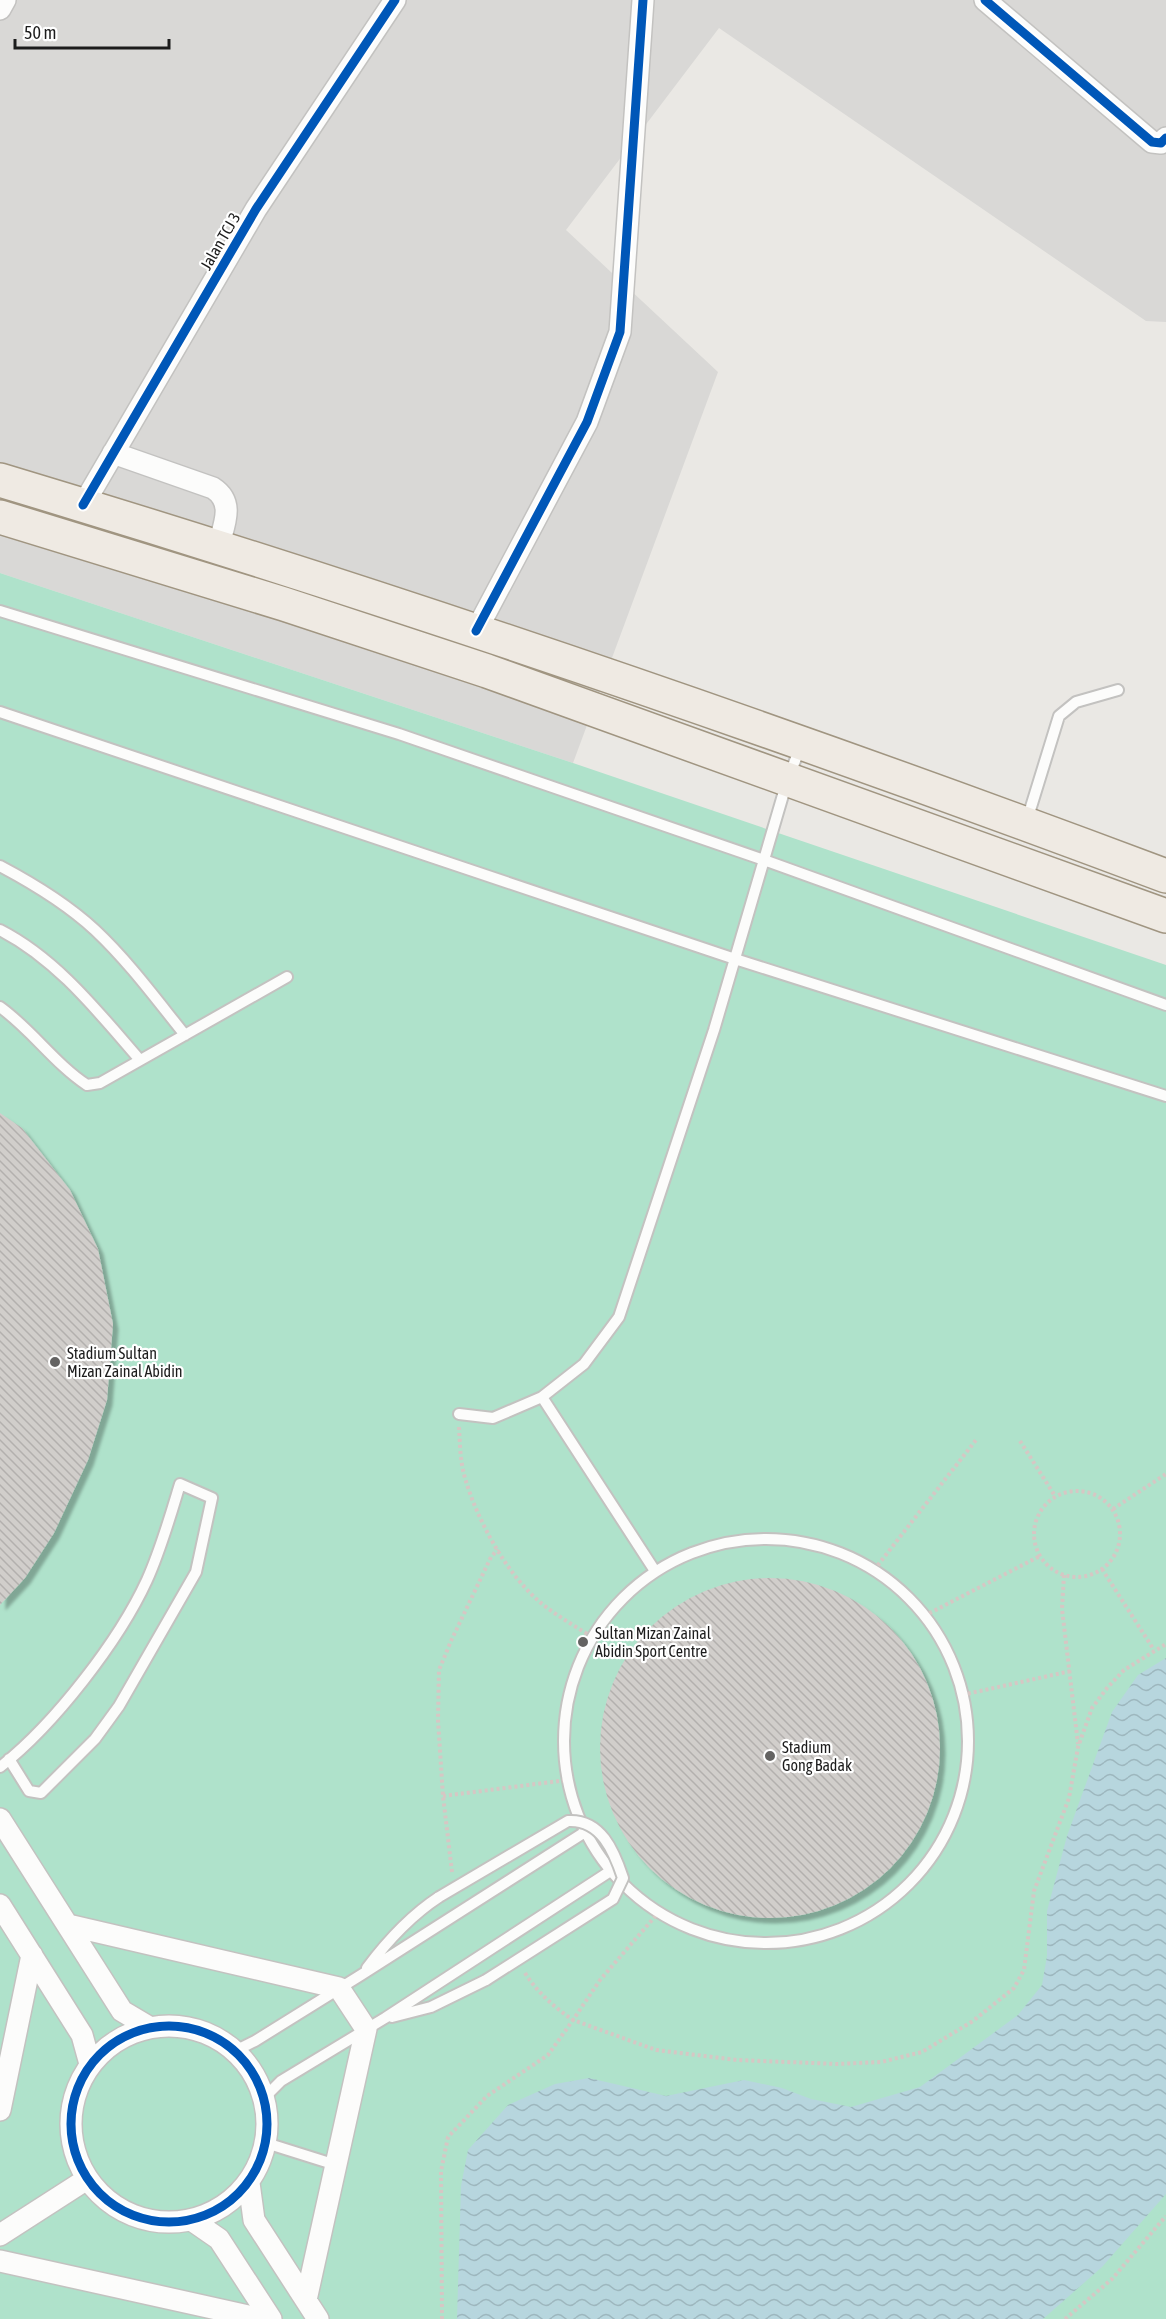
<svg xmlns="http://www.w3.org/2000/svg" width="1166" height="2319" viewBox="0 0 1166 2319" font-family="'Asap Condensed',sans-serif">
  <defs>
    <pattern id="water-waves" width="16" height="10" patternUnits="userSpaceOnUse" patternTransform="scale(1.5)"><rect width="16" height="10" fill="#b7d6de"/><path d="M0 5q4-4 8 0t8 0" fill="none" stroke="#9db7be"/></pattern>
    <pattern id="building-back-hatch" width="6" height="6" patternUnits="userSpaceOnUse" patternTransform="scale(1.5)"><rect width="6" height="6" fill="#d1cecb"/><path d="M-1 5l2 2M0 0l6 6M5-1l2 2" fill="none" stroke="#b3b0ae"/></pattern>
    <filter id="shadow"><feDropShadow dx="5.5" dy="5.5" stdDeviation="1.5" flood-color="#0004"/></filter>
  </defs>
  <rect width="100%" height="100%" fill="#eae8e4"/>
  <!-- residential -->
  <path fill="#d9d8d6" d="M0,0H1166V322L1146,321L719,28L566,230L718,372L573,763L0,573Z"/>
  <!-- pitch -->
  <path fill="#afe2cb" d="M0,573L573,763L1166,965V2319H0Z"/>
  <!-- water -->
  <path fill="url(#water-waves)" d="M1166,1658V2194L1102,2267L1043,2319H457L461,2186L468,2150L508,2105L555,2084L589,2078L666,2096L744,2080L782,2088L811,2099L851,2107L920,2087L1018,2015L1042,1985L1047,1956V1911L1067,1836L1112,1712L1138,1675Z"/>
  <!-- building -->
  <path fill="url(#building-back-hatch)" filter="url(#shadow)" d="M0,1113L22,1128L70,1190L98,1249L113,1324L107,1400L88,1460L54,1533L25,1578L0,1605Z
    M600 1748a170 170 0 1 1 340 0a170 170 0 1 1-340 0Z"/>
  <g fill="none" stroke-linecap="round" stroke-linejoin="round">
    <defs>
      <path id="service" d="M0,611L399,734L764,860L1166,1005
        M0,712L735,959L1166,1096
        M1027,820L1059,716L1076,702L1118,690
        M0,866C34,884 67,904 95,930C129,962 156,999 185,1035
        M0,930C57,959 99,1013 140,1060
        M0,1007C32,1030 54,1063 87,1085L100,1083L287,977
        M542,1397L655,1571
        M459,1414L493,1418L542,1397L584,1364L619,1317L714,1030L788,778L801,746
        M564 1741a202 202 0 1 1 404 0a202 202 0 1 1-404 0Z
        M0,1767C54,1725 119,1641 147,1580C161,1549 170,1517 180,1484L212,1498L196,1572L119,1706L95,1739L41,1793L29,1791L9,1759
        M367,1968C388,1940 410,1916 439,1897
        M392,2017L431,2007L486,1980
        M235,2051L255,2041L361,1975L585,1832
        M264,2098L281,2081L385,2018L612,1870
        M266,2143L336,2165"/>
      <path id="minor" d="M985,0L1152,142L1161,143L1166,138
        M0,9L5,0
        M113,453L213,488C236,503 223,526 218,548
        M83,505L256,209L395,0
        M476,631L587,422L620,332L643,0
        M0,1819L122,2011L149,2027
        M0,1905L82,2035L90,2064
        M68,1925L339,1988L366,2029L306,2300
        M71 2124a98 98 0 1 1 196 0a98 98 0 1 1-196 0Z
        M0,2110L32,1955
        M249,2183L254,2220L318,2319
        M193,2221L219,2239L271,2319
        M0,2235L87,2179
        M0,2261L262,2319"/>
      <path id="primary" d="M0,480C393,598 782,732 1166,876
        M0,517L284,604L487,671L1166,916"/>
    </defs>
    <!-- service casing -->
    <use href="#service" stroke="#c3c2c0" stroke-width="14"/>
    <!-- minor casing -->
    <use href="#minor" stroke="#c3c2c0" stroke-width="24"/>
    <!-- primary casing -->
    <use href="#primary" stroke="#a09581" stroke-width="36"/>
    <!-- path -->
    <path stroke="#d6c7c4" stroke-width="4" stroke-dasharray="3 3" stroke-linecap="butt" d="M459,1427C460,1444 460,1461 465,1478C477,1520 507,1575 541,1603C557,1616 575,1626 592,1637
      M1020,1441L1055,1496
      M1034 1534a43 43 0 1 1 86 0a43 43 0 1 1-86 0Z
      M1113,1509L1166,1474
      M1102,1569L1154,1650
      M874,1570L976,1440
      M1064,1575L1062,1609L1078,1744
      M924,1616L1040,1556
      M962,1695L1071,1671
      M443,1796L567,1780
      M452,1872L443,1796L438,1720L439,1670L451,1641L491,1557L498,1549
      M525,1973C538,1993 554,2007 573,2020L600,1980L659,1912
      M442,2319L441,2171L448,2137L487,2096L548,2055L573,2020L656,2050L737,2060L837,2064L881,2062L922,2052L973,2021L1014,1988L1024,1970L1034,1891L1069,1798L1078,1747L1092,1708L1107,1688L1124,1670L1166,1644
      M1065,2319L1112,2279L1166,2216"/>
    <!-- service -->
    <use href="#service" stroke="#fcfcfb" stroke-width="10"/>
    <!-- minor -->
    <use href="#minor" stroke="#fcfcfb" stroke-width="21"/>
    <!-- primary -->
    <use href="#primary" stroke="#efeae3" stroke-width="33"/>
    <defs>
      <path id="service-bridge" d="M439,1897L568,1821C601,1819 614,1851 623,1878L613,1899L486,1980"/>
    </defs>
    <!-- service-bridge casing -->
    <use href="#service-bridge" stroke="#c3c2c0" stroke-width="14" stroke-linecap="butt"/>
    <!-- service-bridge -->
    <use href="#service-bridge" stroke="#fcfcfb" stroke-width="10"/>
    <defs>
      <path id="cycleway" d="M985,0L1152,142L1161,143L1166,138
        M83,505L256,209L395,0
        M476,631L587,422L620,332L643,0
        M71 2124a98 98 0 1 1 196 0a98 98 0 1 1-196 0Z"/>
    </defs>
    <!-- cycleway casing -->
    <use href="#cycleway" stroke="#fff" stroke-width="13"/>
    <!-- cycleway -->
    <use href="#cycleway" stroke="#0057b8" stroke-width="9"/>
  </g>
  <!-- markers -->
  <g fill="#646362" stroke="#fff" stroke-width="2">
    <circle cx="55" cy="1362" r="6"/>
    <circle cx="583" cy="1642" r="6"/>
    <circle cx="770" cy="1756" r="6"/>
  </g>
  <g text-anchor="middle" stroke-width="4.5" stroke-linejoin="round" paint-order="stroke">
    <!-- street labels -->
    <g font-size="16" fill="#1c1c1c" stroke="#fff">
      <text transform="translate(220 241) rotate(-60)" y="6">Jalan TCJ 3</text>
    </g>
    <!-- poi labels -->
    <g font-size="16" fill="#1c1c1c" stroke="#fff" text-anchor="start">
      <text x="67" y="1359">Stadium Sultan<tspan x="67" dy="18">Mizan Zainal Abidin</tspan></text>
      <text x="595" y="1639">Sultan Mizan Zainal<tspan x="595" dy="18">Abidin Sport Centre</tspan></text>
      <text x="782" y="1753">Stadium<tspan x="782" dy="18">Gong Badak</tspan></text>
    </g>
  </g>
  <!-- scale -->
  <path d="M15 39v9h154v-9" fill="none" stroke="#1c1c1c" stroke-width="3"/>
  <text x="24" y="39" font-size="18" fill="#1c1c1c" stroke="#ffffff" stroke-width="4.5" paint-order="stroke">50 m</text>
</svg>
